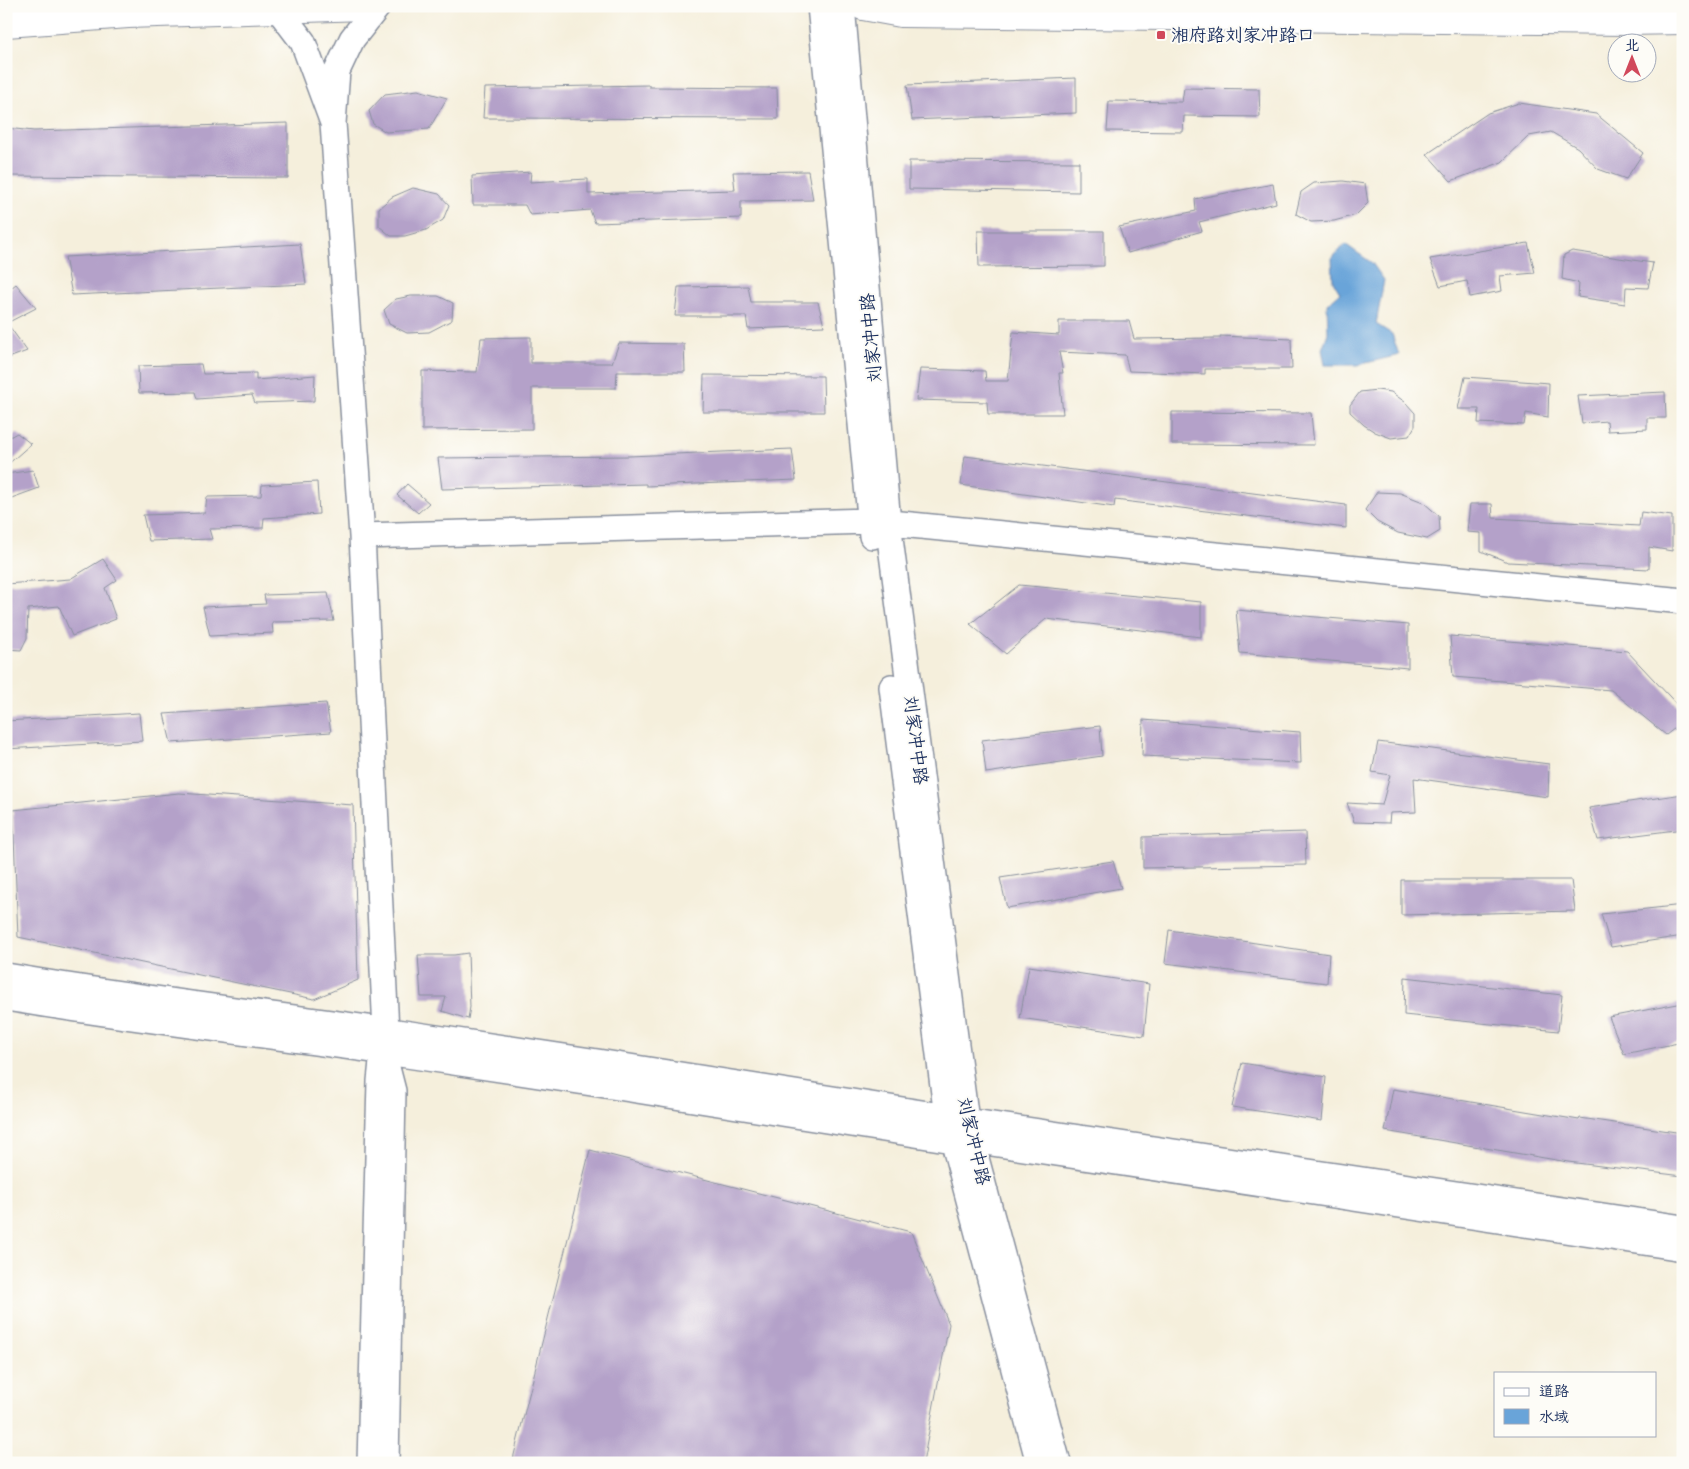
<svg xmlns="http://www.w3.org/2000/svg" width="1689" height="1469" viewBox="0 0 1689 1469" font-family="Sriracha,'LXGW WenKai TC',sans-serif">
  <rect width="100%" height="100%" fill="#fdfcf7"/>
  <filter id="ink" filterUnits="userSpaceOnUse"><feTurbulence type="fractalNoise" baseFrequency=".02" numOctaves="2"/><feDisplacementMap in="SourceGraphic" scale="10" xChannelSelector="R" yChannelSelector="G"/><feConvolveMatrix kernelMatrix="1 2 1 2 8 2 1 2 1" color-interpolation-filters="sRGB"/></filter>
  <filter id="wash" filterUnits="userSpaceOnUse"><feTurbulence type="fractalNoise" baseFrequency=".0096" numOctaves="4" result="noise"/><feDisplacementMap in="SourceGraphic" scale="20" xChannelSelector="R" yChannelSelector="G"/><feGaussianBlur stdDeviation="1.12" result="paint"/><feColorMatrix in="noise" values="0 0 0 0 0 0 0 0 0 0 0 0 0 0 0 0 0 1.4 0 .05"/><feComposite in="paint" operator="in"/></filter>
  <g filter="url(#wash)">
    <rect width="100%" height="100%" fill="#f5efdc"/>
    <!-- water -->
    <path fill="#69a4d9" stroke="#426a9c" d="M1345,244L1372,263L1384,280L1376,324L1392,334L1399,355L1358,365H1325L1322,349L1328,333L1327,304L1340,293L1333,281L1332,258Z"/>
    <g id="blocks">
      <!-- building -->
      <path fill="#b4a1c9" d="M1076,78V113L912,120L907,85Z
        M649,85V87L777,88L778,119L483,118L485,88Z
        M1184,88L1259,89L1260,117L1184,116L1183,132L1107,131L1109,101L1182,102Z
        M418,90L447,98L429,129L386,132L373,124L369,111L385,94Z
        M1519,103L1596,114L1643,153L1626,179L1598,169L1578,148L1551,132L1529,136L1502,162L1451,181L1427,154L1488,113Z
        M288,123V178L6,176V128L34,131Z
        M909,161L1079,162V192L909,189Z
        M808,171L813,200L741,201V218L595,223L590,210L530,215L525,205H473L472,176L531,172L530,182L588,179V194L735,190L733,172Z
        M1343,181L1365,184L1368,203L1356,215L1334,221L1311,222L1296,214L1301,192L1314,183Z
        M1273,184L1276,203L1199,222L1202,231L1128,253L1119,227L1196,211L1195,199Z
        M413,188L439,194L449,205L443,220L426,230L405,236H391L379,226V208L392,197Z
        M978,231H1104V266L979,267Z
        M1528,243L1535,273L1500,276L1502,291L1470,297L1467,281L1440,286L1430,259Z
        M300,244L306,284L72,295L65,257Z
        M1572,251L1653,263L1648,288L1626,287L1625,304L1578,297L1579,283L1562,279L1564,255Z
        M16,284L36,308L7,323L27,351L6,359V292Z
        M748,286L751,302H818L824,326L748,329L746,316H675L678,287Z
        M411,296H438L453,303L452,320L429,332L407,333L389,324L384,310L396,299Z
        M1059,321H1129L1134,339L1220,338V336L1291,339L1292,369H1205V374L1129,371L1125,355L1059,352L1063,373H1059L1063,414H988L987,402L916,400L920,369L985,371L986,381H1008L1013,332L1059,335Z
        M531,337V363H612L619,343L684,344L685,372H617L616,388H532V429L422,430V371L477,372L481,338Z
        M201,364L203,374L256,373V380L315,375L314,401L255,403L252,395L197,399L195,392L139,393L138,366Z
        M704,375L823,376L824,412H703Z
        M1465,377L1549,383L1548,417L1526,413L1524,425L1478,423L1479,409H1458Z
        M1377,390L1391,392L1405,402L1415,413V426L1409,436L1391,438L1375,432L1364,425L1350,412V405L1360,392Z
        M1665,392L1666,418H1647V429L1608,431L1607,421L1582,423L1578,396Z
        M1172,412L1311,413L1314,445L1172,444Z
        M17,433L31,444L6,466V439Z
        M792,449L796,480L646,486V484L442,489L438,458L629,456Z
        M965,456L1346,505V528L1115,500L1114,507L961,485Z
        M33,470L39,488L6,500V474Z
        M317,482L319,514L264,518L263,528L209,529L212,539L149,541L143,515L205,513L207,497L261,496L262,485Z
        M407,484L429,503L418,513L397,495Z
        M1377,492L1400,493L1423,502L1439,516L1440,531L1427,539L1398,533L1377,522L1365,510Z
        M1470,504H1492L1493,518L1639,526L1641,512L1672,516V551L1649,547V569L1508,562L1481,551V533L1467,532Z
        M103,559L117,580L105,588L116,619L72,636L59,606L28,609L27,638L21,650L6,649V584L70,579Z
        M1019,585L1201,602V637L1046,619L1006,654L970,624Z
        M328,593L334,621L272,622L273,633L210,636L203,607L266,604L264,595Z
        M1236,610L1408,625V668L1240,653Z
        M1450,636L1627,651L1683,711V722L1666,735L1611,690L1453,677Z
        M326,703L331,732L171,743L164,714Z
        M139,713L142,741L6,749V721Z
        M1143,720L1300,732L1301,763L1142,756Z
        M1100,726L1102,756L986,773L982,740Z
        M1378,742L1549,764L1548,797L1414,778L1416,812L1390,813L1389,823L1354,822L1347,803L1382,805L1390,775L1372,772Z
        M179,793L353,805L358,980L314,999L18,937L13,810Z
        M1683,794V829L1598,840L1589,808Z
        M1305,832L1306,865L1143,868V837Z
        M1113,861L1121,888L1007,908L1000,878Z
        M1401,880H1571L1575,911L1401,915Z
        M1683,905V936L1611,947L1601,914Z
        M1169,930L1329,954L1327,983L1165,963Z
        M468,953L470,1007L468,1019L442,1011L446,997H421L418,955H454Z
        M1029,966L1149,984L1144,1036L1020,1018Z
        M1405,977L1562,995L1558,1031L1404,1015Z
        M1683,1003V1042L1624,1054L1609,1017Z
        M1242,1063L1326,1077L1322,1121L1232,1107Z
        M1393,1089L1579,1120L1580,1118L1683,1133V1176L1568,1162L1385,1131Z
        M590,1150L911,1232L949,1324L923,1463H512Z"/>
    </g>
  </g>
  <g filter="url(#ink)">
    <use href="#blocks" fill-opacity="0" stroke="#888f9d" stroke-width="1"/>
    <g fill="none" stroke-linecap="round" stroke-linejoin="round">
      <defs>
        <path id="secondary" d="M820,6L872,536
          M842,6L888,523L966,1121L1058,1463
          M278,9L303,42L333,123L337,71L352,39L378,6
          M333,123L362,536L386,1031L384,1047
          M362,536L870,521L1683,601
          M892,687L947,1117L1039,1463
          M6,976C134,998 262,1013 390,1031C576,1058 761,1087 947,1117L966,1121L1683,1228
          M6,998C133,1019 260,1034 387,1052C576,1080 764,1109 953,1140H972L1683,1248
          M370,1463L380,1081L383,1052L393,1091L386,1463"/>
        <path id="primary" d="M863,6L901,13L1625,21L1683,20
          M6,23L128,14L363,6"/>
      </defs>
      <!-- secondary casing -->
      <use href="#secondary" stroke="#888f9d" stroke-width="28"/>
      <!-- primary casing -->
      <use href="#primary" stroke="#888f9d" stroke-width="30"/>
      <!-- secondary -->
      <use href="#secondary" stroke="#fff" stroke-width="25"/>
      <!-- primary -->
      <use href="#primary" stroke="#fff" stroke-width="28"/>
    </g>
  </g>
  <!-- markers -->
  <rect fill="#d1495b" stroke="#fdfcf7" stroke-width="2" x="1156" y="30" width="10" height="10" rx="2.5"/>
  <g text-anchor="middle" stroke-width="4" stroke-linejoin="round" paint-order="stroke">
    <!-- poi labels -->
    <g font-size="18" fill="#1b2f5e" stroke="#fdfcf7" text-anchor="start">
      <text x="1171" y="41">湘府路刘家冲路口</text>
    </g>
    <!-- street labels -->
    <g font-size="18" fill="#1b2f5e" stroke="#fdfcf7">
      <text transform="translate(871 338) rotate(-95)" y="6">刘家冲中路</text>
      <text transform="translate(916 740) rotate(83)" y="6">刘家冲中路</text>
      <text transform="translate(974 1141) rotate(77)" y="6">刘家冲中路</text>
    </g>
  </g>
  <!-- margin -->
  <rect width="1689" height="1469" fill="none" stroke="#fdfcf7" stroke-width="25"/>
  <!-- legend -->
  <rect x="1494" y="1372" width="162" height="65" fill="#fdfcf7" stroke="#a3aaba"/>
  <rect x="1504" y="1388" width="25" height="8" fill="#ffffff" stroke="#a3aaba"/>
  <text x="1539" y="1396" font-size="15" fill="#1b2f5e">道路</text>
  <rect x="1504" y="1409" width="25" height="15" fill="#69a4d9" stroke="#a3aaba"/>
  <text x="1539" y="1422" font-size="15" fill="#1b2f5e">水域</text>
  <!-- north arrow -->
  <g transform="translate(1632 58)"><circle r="24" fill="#fdfcf7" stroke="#a3aaba"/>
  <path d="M0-4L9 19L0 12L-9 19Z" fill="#d1495b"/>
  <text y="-8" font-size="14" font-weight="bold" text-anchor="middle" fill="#1b2f5e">北</text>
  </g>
</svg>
